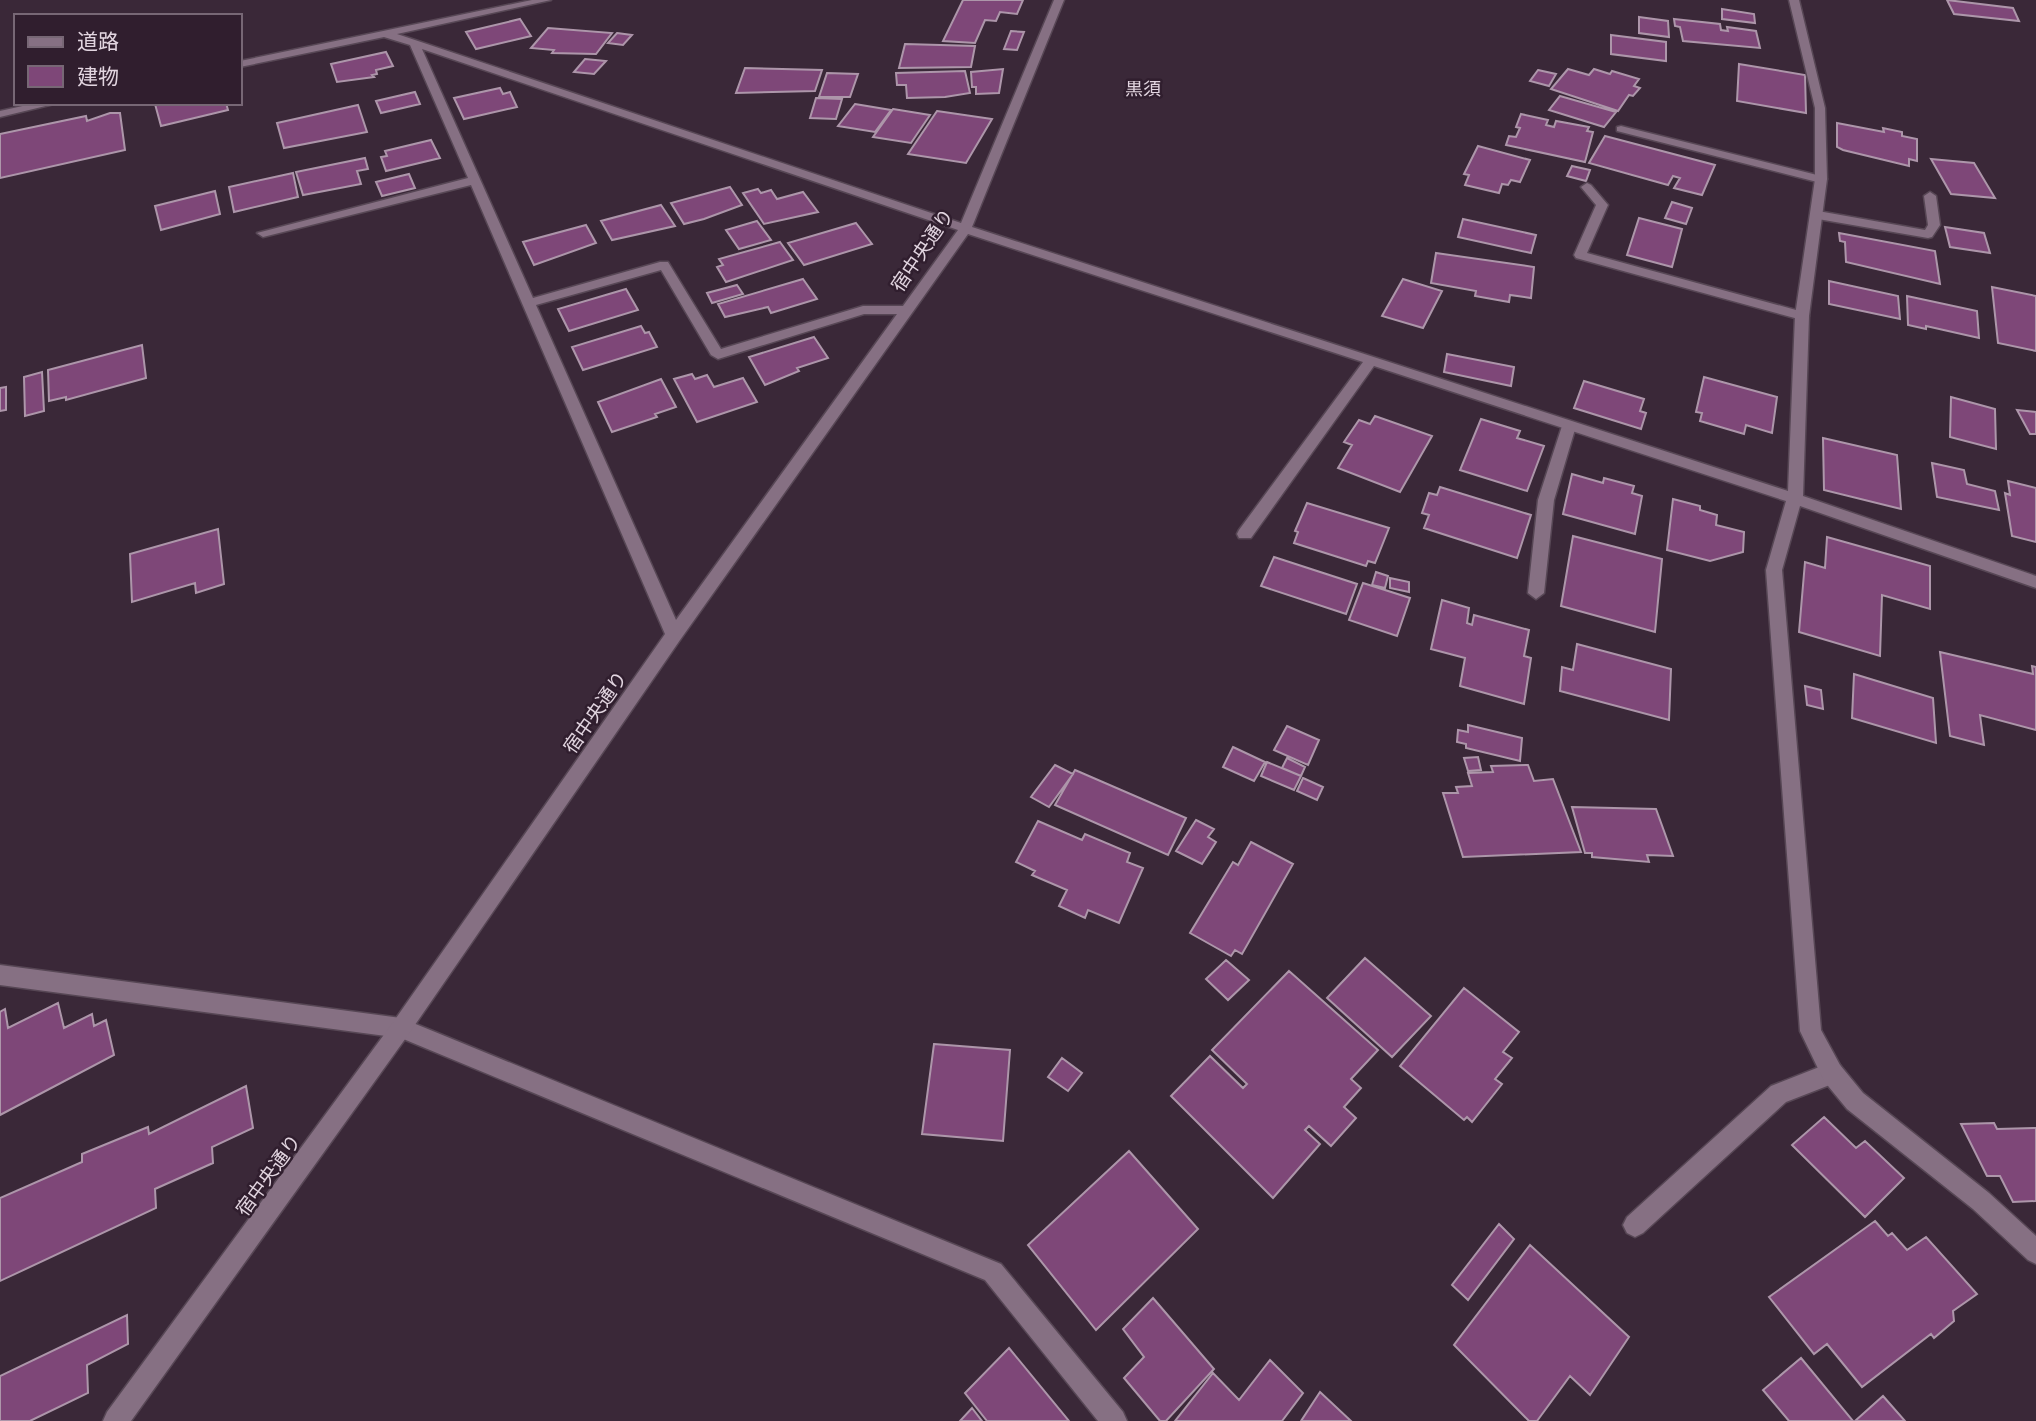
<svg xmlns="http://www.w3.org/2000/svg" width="2036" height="1421" viewBox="0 0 2036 1421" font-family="'DejaVu Sans','Noto Sans JP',sans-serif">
  <rect width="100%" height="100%" fill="#3a2838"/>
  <!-- building -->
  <path fill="#7e4778" stroke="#ad96aa" stroke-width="2" d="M963,0H1023L1017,14L1000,12L996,21L985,20L975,43L943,41Z
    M1947,0L2013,8L2019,21L1954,14Z
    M1722,9L1754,14L1755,23L1722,19Z
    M1639,17L1668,21L1669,37L1639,33Z
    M520,19L531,36L476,49L466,32Z
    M1674,19L1720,24L1721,30L1728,31L1727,27L1756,31L1760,48L1683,41L1680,27L1675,26Z
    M548,28L612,33L596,54L552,53L554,50L531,48Z
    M1011,31L1024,32L1017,50L1004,49Z
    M617,33L632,35L623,45L608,43Z
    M1611,35L1666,42V61L1611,54Z
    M905,44L975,46L971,67L899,68Z
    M386,52L393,66L376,70L377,74L372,75L374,77L337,82L331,64Z
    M585,59L606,61L594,74L574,72Z
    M1739,64L1805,75L1806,113L1737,101Z
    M745,68L822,70L815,91L736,93Z
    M1003,69L999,93L976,94V87H972L971,72Z
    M1568,69L1589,75L1594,69L1610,74L1612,71L1639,79L1634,86L1640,88L1633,96L1629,95L1618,111L1551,89Z
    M1538,70L1556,74L1549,86L1530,81Z
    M965,71L970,93L945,97L907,98L906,85H897L896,73Z
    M827,73L858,74L850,97H819Z
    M500,88L503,94L510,92L517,107L464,119L454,98Z
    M415,92L420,104L381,113L376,101Z
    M1560,96L1616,112L1604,127L1549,110Z
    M816,98L842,99L836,119L810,118Z
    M226,103L228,110L161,126L155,104Z
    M855,104L891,110L875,132L838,126Z
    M358,105L367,132L284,148L277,123Z
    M893,109L930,115L911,143L873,137Z
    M937,111L992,119L966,163L908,154Z
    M110,113H120L125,150L0,178V134L86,116L87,121Z
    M1521,114L1548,120L1546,125L1554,127L1556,121L1589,127L1587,131L1593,132L1585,162L1506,145L1509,136L1516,137L1520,128L1516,127Z
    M1837,123L1884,132L1883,128L1902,132V136L1917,139V161L1909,159V166L1843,150L1837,147Z
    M1605,136L1715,165L1702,195L1674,188L1680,178L1673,176L1668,185L1589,163Z
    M431,140L440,158L386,171L381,157L387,156L385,151Z
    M1478,146L1530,160L1520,182L1511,180L1508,185L1502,184L1499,193L1465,185L1469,175L1464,174Z
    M365,158L368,169L357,171L361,184L303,195L296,172Z
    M1931,159L1974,163L1995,198L1951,194Z
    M1572,166L1590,170L1586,181L1567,176Z
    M293,173L298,197L234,212L229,187Z
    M409,174L415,188L382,196L376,182Z
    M730,187L742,205L704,219L684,224L671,203Z
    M758,189L761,193L771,190L777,199L803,192L818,212L764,224L743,193Z
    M215,191L220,214L161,230L155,206Z
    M1672,202L1692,208L1686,224L1665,218Z
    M661,205L675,226L612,240L601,221Z
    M1639,218L1682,229L1672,267L1627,255Z
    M1463,219L1536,235L1531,253L1458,237Z
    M757,221L771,240L739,249L726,230Z
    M856,223L872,244L804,265L788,243Z
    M586,225L596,243L534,265L523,242Z
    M1945,227L1984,233L1990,253L1950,247Z
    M1839,233L1935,251L1940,284L1846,262L1845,242L1840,241Z
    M780,242L793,260L726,282L717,267L723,265L719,259Z
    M1436,253L1534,267L1531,298L1510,295L1509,302L1475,296L1476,291L1431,283Z
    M803,279L817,299L771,313L768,307L725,317L718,304Z
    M1403,279L1442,291L1423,328L1382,316Z
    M1829,281L1898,296L1900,319L1829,304Z
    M737,285L743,294L712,303L707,293Z
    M1992,287L2036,296V351L1998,343Z
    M626,289L638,310L569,331L558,309Z
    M1907,296L1977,311L1979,338L1926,326V329L1908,325Z
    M641,326L645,333L649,332L657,347L583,370L572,347Z
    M814,337L828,358L797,368L799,371L765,385L749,357Z
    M142,345L146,378L66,400V397L49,401L48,370Z
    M1447,354L1514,367L1511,386L1444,372Z
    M42,372L44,411L25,416L24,377Z
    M692,374L695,379L707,375L714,387L743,378L757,402L697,422L674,379Z
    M1704,377L1777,397L1772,433L1746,425L1744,434L1700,421L1702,413L1696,412Z
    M661,379L676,407L655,414L657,417L612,432L598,402Z
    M1584,381L1644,399L1640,411L1646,413L1641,429L1574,408Z
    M6,387V410L0,411V388Z
    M1951,397L1995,409L1996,449L1950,437Z
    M2017,410L2036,412V434H2030Z
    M1375,416L1432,436L1400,492L1338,468L1352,445L1344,442L1359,420L1370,424Z
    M1481,419L1520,431L1517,438L1544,446L1527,491L1460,470Z
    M1823,438L1897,455L1901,509L1824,490Z
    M1932,463L1964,470L1967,484L1995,491L1999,510L1937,497Z
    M1572,474L1603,483L1604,478L1634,486L1632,493L1642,496L1635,534L1563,514Z
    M2008,481L2036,488V542L2012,536L2005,493L2010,495Z
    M1440,487L1531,515L1517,558L1424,528L1429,515L1422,513L1429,493L1437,495Z
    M1673,499L1700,506V510L1717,515L1716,525L1744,532L1743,552L1710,561L1667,550Z
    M1307,503L1389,528L1375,563L1368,561L1366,566L1294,543L1298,532L1295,531Z
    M218,529L224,584L196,593L195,583L132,602L130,554Z
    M1573,536L1662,559L1655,632L1561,606Z
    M1827,537L1930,566V609L1882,595L1880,656L1799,632L1805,562L1825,568Z
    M1274,557L1357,584L1346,614L1261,586Z
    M1376,572L1388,576L1385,588L1372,585Z
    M1390,578L1409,582V592L1390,588Z
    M1363,583L1410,598L1397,636L1349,620Z
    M1442,600L1469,608L1467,623L1472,625L1474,615L1529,630L1524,656L1531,658L1524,704L1460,686L1465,658L1431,649Z
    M1577,644L1671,669L1669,720L1560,691L1562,667L1573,670Z
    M1940,652L2033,674L2032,666L2036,667V730L1980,715L1984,745L1950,736Z
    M1854,674L1933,698L1936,743L1852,718Z
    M1805,686L1821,690L1823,709L1807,705Z
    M1468,725L1522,738L1520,761L1466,748V744L1457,742L1458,730L1468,732Z
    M1287,726L1319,740L1308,765L1274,750Z
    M1233,747L1265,762L1254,781L1223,767Z
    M1478,757L1481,770L1468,771L1464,758Z
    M1287,758L1305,767L1301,776L1282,768Z
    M1267,762L1301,776L1294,790L1261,776Z
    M1055,765L1073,774L1049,807L1031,797Z
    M1528,765L1534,781L1553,779L1581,852L1463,857L1443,793H1458L1456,787L1472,786L1468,773L1493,772L1491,766Z
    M1075,770L1186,818L1168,855L1055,805Z
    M1303,778L1323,787L1317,800L1297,791Z
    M1572,807L1656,809L1673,856L1647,855L1649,862L1592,857V853H1585Z
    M1196,820L1214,829L1208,837L1216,842L1202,864L1176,851Z
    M1038,821L1082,840L1085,834L1130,853L1127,862L1143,868L1119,923L1088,910L1085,918L1059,906L1067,890L1032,875L1035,871L1016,862Z
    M1251,842L1293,864L1242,954L1235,950L1231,956L1190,933L1233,862L1238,865Z
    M1365,958L1431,1016L1392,1057L1327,998Z
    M1226,960L1249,980L1228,1000L1206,979Z
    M1289,971L1378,1050L1351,1079L1361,1088L1344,1107L1356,1118L1331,1146L1309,1126L1305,1130L1320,1144L1273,1198L1171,1096L1210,1056L1243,1088L1247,1084L1212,1050Z
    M1464,988L1519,1032L1503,1052L1512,1058L1495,1079L1502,1084L1472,1122L1467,1117L1464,1120L1400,1066Z
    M58,1003L64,1028L92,1014L94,1026L106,1020L114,1055L0,1115V1012L5,1009L8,1028Z
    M934,1044L1010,1050L1003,1141L922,1134Z
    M1062,1058L1082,1073L1068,1091L1048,1077Z
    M246,1086L253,1128L212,1147L213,1163L155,1189L156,1208L0,1281V1198L82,1162V1154L148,1127L149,1134Z
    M1824,1117L1856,1148L1865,1141L1904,1178L1865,1217L1792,1145Z
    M1994,1123L1997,1129L2036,1128V1201L2013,1202L2000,1176H1987L1961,1124Z
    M1129,1151L1198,1229L1096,1330L1028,1245Z
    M1875,1221L1888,1236L1892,1233L1907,1250L1926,1237L1977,1294L1953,1311L1954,1321L1934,1338L1931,1334L1862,1387L1827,1344L1814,1354L1769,1297Z
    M1499,1224L1514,1239L1468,1300L1452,1285Z
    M1530,1245L1629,1337L1590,1395L1570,1376L1537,1421H1529L1454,1345Z
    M1153,1298L1214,1369L1166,1421H1160L1124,1378L1144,1357L1123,1329Z
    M127,1315L128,1344L87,1365L88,1393L30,1421H0V1376Z
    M1009,1348L1069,1421H987L965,1393Z
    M1801,1358L1853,1421H1789L1763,1390Z
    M1270,1360L1303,1393L1282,1421H1175L1213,1373L1239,1400Z
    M1320,1392L1351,1421H1301Z
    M1883,1396L1905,1421H1855Z
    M972,1408L982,1421H960Z"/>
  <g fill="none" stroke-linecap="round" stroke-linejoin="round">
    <defs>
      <path id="lane" d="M1621,126L1825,177L1827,179L1821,183L1617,131V127Z
        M1587,183L1591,185L1608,205L1587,253L1807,313L1809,316L1802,320L1576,258L1574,255L1596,205L1581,187Z
        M1930,192L1936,196L1940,225L1932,237L1928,238L1818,219L1812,215L1818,211L1925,230L1928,225L1924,196Z
        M1569,421L1576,426L1554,500L1544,593L1536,599L1528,593L1538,500L1562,426Z
        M0,965L401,1018L1001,1264L1123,1412L1127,1421H1098L985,1280L401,1038L0,985Z
        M1832,1062L1840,1065L1843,1073L1840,1081L1786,1102L1643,1233L1635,1237L1627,1233L1623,1225L1627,1217L1771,1086Z"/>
      <path id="street" d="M532,0H551L397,34L961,223L1054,0H1064L972,227L1788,491L1795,316L1815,179V108L1789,0H1799L1825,108L1827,179L1809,316L1803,496L2036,576V588L1800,506L1782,570L1821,1030L1840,1065L1863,1093L1989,1193L2036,1236V1264L2028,1260L1973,1209L1847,1109L1824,1081L1800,1031L1766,570L1786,501L1374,366L1251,538H1239L1237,534L1239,530L1363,362L968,234L680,640L408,1035L131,1421H103L107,1412L394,1021L665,634L471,185L263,237L257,233L468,178L410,45L384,37L240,67V61ZM422,49L958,230L903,306H863L721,349L668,262H660L533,298ZM661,270L711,355L718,359L864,314H897L676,620L536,305Z
        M36,103H58L0,117V111Z"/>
    </defs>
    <!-- lane casing -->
    <use href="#lane" stroke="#574755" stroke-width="3"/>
    <!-- street casing -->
    <use href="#street" stroke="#574755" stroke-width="3"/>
    <!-- lane -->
    <use href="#lane" fill="#867083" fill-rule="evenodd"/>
    <!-- street -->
    <use href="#street" fill="#867083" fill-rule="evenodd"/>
  </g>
  <g text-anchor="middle" stroke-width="5" stroke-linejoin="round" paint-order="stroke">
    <!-- far-neighbourhood labels -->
    <g font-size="18" fill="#e2d5e0" stroke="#301e2e">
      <text x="1143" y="95">黒須</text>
    </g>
    <!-- street labels -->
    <g font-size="19" fill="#e2d5e0" stroke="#301e2e">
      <text transform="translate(922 250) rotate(-56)" y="7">宿中央通り</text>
      <text transform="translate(595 712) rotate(-55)" y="7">宿中央通り</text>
      <text transform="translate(268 1175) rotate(-54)" y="7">宿中央通り</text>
    </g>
  </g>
  <!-- legend -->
  <rect x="14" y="14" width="228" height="91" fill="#301e2e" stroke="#776775" stroke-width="2"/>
  <rect x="28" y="37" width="35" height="10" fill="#867083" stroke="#776775" stroke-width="2"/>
  <text x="77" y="49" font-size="21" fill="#e2d5e0">道路</text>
  <rect x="28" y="66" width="35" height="21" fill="#7e4778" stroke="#776775" stroke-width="2"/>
  <text x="77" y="84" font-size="21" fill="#e2d5e0">建物</text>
</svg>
